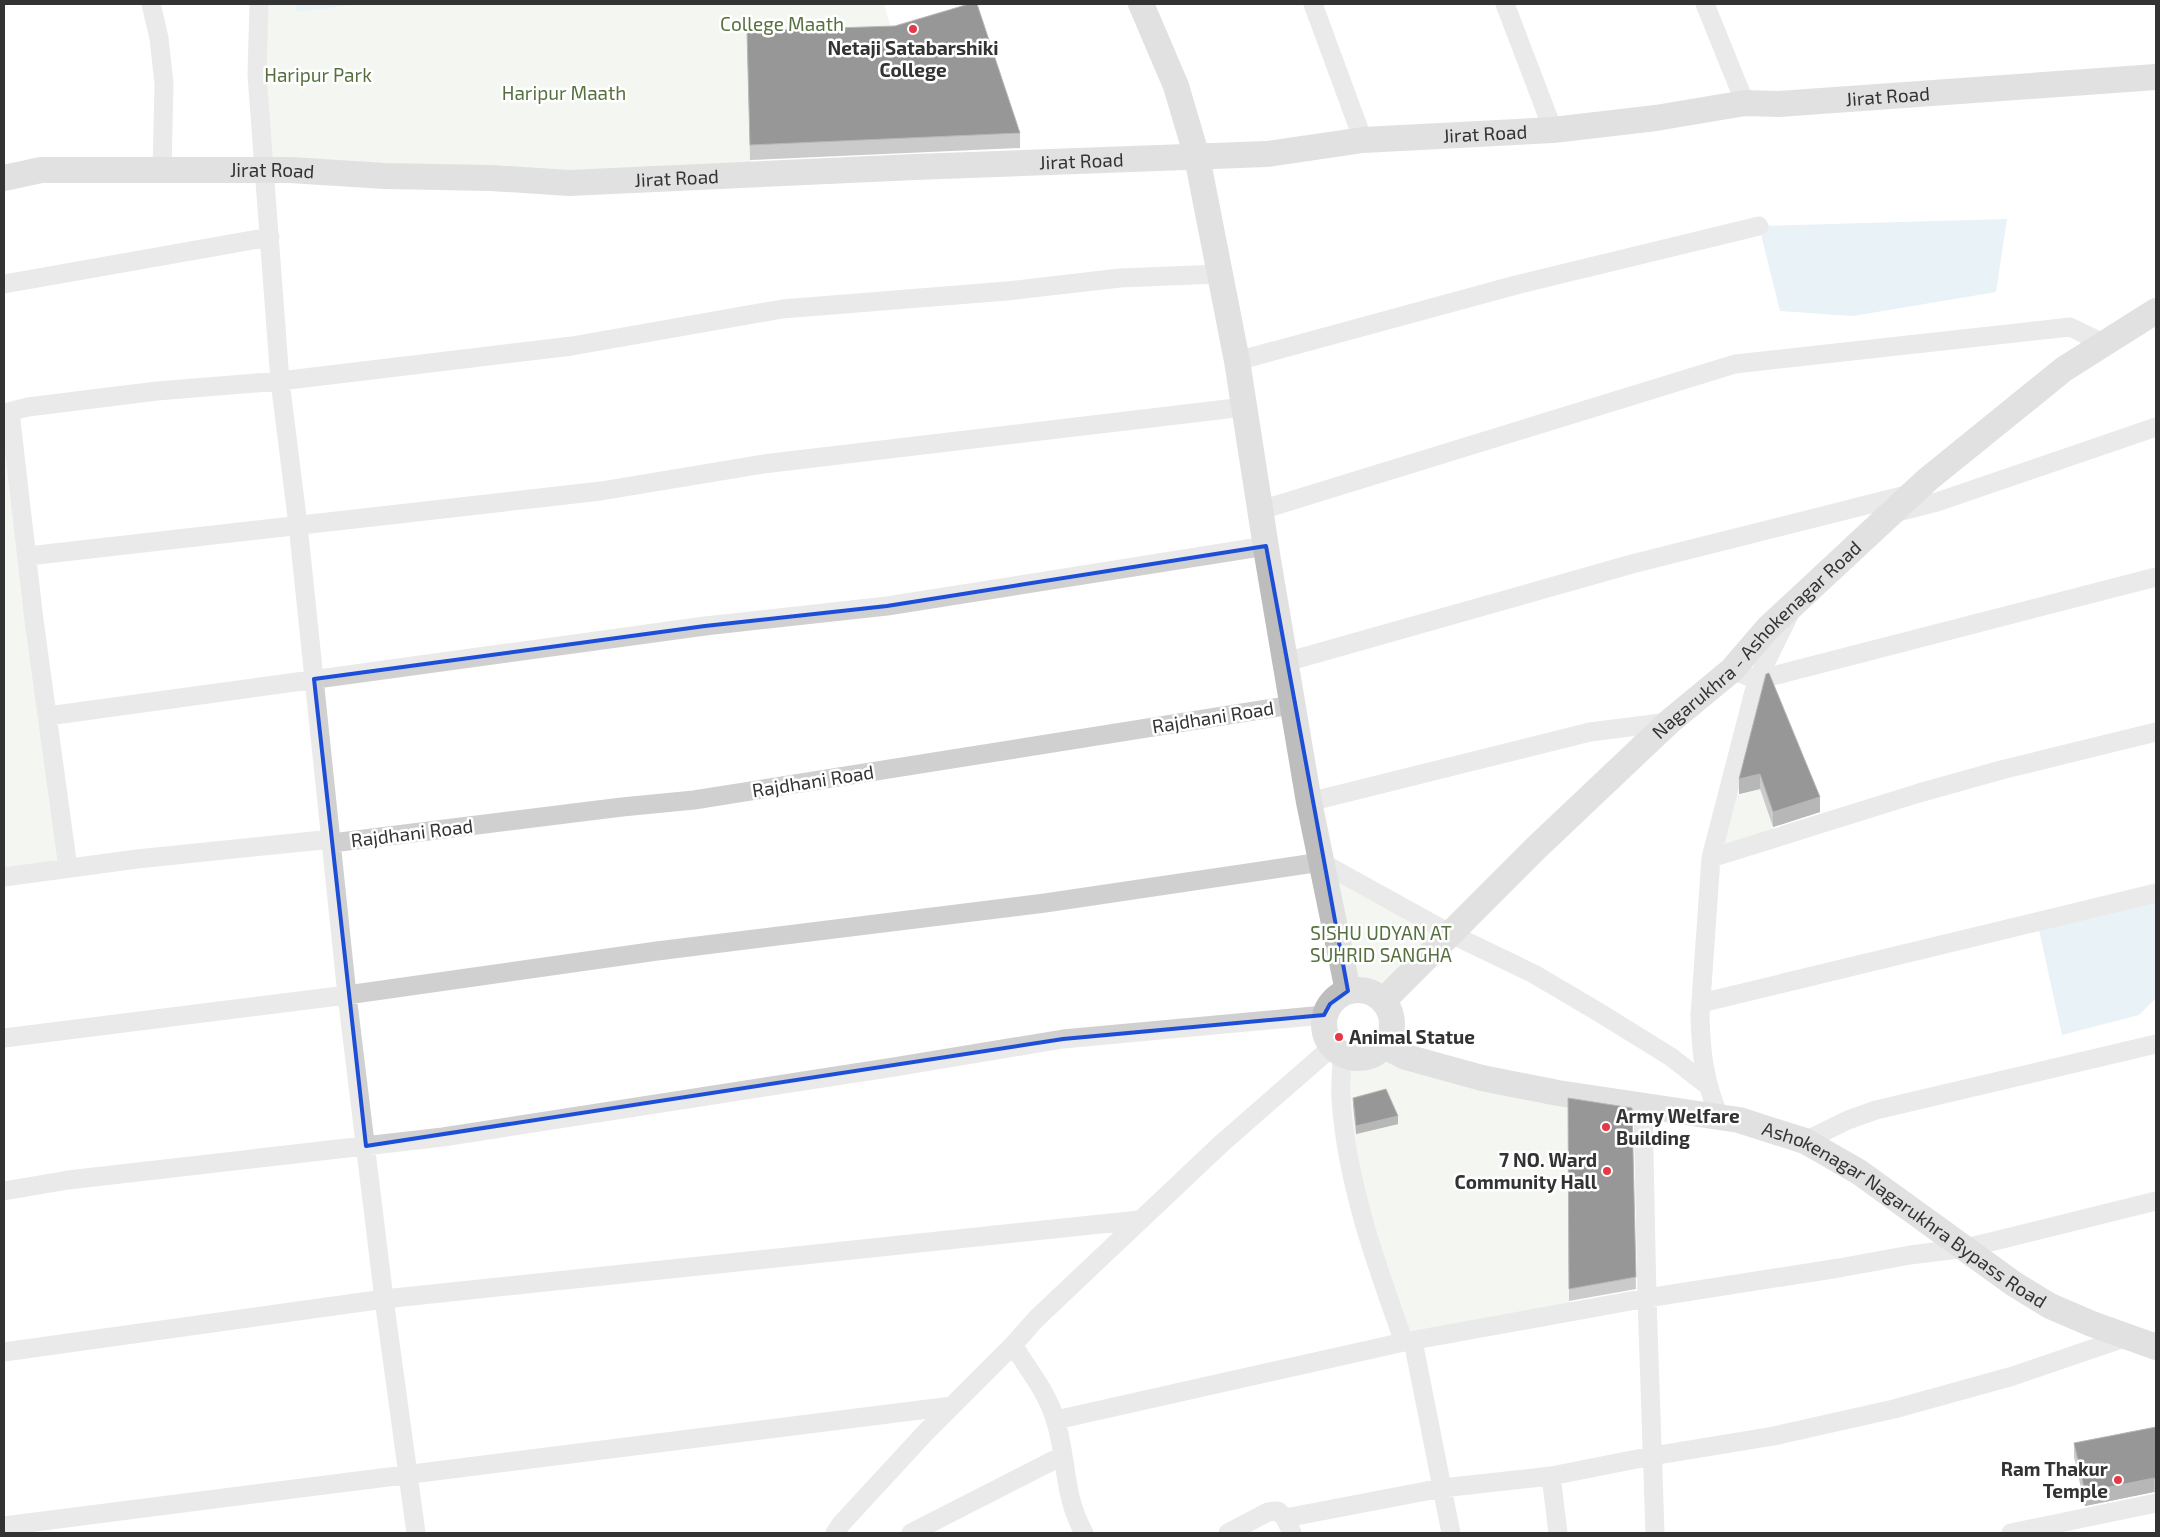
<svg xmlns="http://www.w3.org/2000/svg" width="2160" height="1537" viewBox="0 0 2160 1537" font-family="'Exo 2',sans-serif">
  <rect width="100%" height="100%" fill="#fff"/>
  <!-- green -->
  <path fill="#e6ecdf" d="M259,4H884L895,41L747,46L751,175L265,170Z
    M4,413L68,868L4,877Z
    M1760,789L1776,837L1711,858L1727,797Z
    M1321,862L1451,934L1383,1001L1348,991Z
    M1375,1053L1568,1094L1569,1312L1404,1342L1373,1255L1342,1054L1365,1057Z"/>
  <!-- water -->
  <path fill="#cfe2ee" d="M296,4H360L296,12Z
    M2007,219L1996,292L1853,316L1780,311L1759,226Z
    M2156,893V998L2139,1015L2062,1035L2037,921Z"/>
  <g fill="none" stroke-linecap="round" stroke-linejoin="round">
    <!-- minor -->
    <path stroke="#d0d0d0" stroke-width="19" d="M151,4L159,38L164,84L162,170
      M259,4L257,75L280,381L298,525L347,995L384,1299L416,1533
      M1313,4L1363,140
      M1505,4L1553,130
      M1705,4L1745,103
      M4,284L270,237
      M1237,361L1516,285L1759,226
      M10,412L34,620L68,868
      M4,413L28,407L157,391L280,381L572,346L782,309L1007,291L1120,278L1220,274
      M1261,510L1735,364L2070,327L2105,344
      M1894,513L1937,502L2156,427
      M28,556L601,491L763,464L1244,407
      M1286,662L1632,564L1910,494
      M1732,670L1757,680L2156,577
      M48,716L705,626L887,606L1266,546
      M1309,802L1590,732L1669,722
      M332,843L622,807L694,800L1292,705
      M1711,858L1757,680L1789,615
      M4,877L137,859L332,839
      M1701,1003L2156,893
      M4,1038L347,995L657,951L1045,903L1321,862L1451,934L1534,974L1600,1013L1671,1057L1707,1085
      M1342,1054C1342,1069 1340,1085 1341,1100C1347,1184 1376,1264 1404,1342
      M1643,1106L1647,1298L1655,1533
      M1719,1116C1704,1080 1701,1053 1700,1015L1711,858L1919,793L2001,770L2156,732
      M1805,1141L1848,1120L1876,1110L2156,1044
      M4,1191L68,1180L443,1137L894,1067L1063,1039L1324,1015
      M1413,1341L1451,1533
      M1013,1345C1028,1369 1047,1392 1055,1419C1068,1459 1062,1493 1084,1533
      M4,1352L384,1299L1139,1220
      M1056,1420L1404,1342L1647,1298L1839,1268L1910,1255L1966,1248L2156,1201
      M1551,1476L1558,1533
      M1285,1518L1442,1488L1551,1476L1652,1456L1774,1436L1894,1409L2013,1376L2130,1336
      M4,1526C320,1486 636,1444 952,1406
      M835,1533L841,1524L925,1433L1013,1345L1036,1319L1221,1144L1332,1047
      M911,1533L1062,1456
      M1228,1533L1268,1512L1278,1511L1285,1518L1292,1533
      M2011,1533L2156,1503"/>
    <!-- secondary -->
    <g stroke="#bdbdbd" stroke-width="26">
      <path d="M1141,4L1176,86L1197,157L1237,361L1268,560L1309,802L1348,991"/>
      <path id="s1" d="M4,178L41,170H290L385,176L491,178L569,183L915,167L1267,154L1363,140L1553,130L1656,118L1745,103L1779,104L2156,77"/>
      <circle cx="1358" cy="1024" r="34"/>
      <path id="s2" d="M1383,1001L1536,848L1669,722L1732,670L1768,628L1927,480L2064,369L2156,311"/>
      <path id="s3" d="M1384,1046L1406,1057L1482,1078L1558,1093L1739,1120L1805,1141L1859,1172L2014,1284L2050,1306L2092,1324L2156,1347"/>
    </g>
  </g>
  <!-- wall -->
  <path fill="#8c8c8c" d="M747,31L1020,133V148L750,160Z
    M1766,674L1820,812L1773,827L1760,789L1739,794Z
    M1353,1098L1398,1124L1356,1134L1353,1106Z
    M1568,1098L1632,1108L1636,1289L1569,1301Z
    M2156,1427V1493L2154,1492L2085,1506L2074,1457V1443Z"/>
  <!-- shaded-wall -->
  <path fill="#5f5f5f" d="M1760,774V789L1739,794V779Z
    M1820,797V812L1773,827V812Z
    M1398,1116V1124L1356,1134V1126Z
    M2154,1478V1492L2085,1506V1492Z"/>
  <!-- building -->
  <path fill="#1a1a1a" stroke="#5f5f5f" d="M969,4H977L1020,133L750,145L747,31L895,26Z
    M1769,673L1820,797L1773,812L1760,774L1739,779L1766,674Z
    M1386,1089L1398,1116L1356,1126L1353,1098Z
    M1568,1098L1632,1108L1636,1277L1569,1289Z
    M2156,1427V1479L2154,1478L2085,1492L2074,1443Z"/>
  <!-- marked area -->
  <path d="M0 0H2160V1537H0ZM1266,546L1348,991L1330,1004L1324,1015L1063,1039L366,1146L314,679L705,626L887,606Z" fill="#fff" fill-opacity=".55" fill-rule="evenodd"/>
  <path fill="none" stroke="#1d4ed8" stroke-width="4" stroke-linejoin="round" d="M1266,546L1348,991L1330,1004L1324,1015L1063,1039L366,1146L314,679L705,626L887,606Z"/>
  <!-- markers -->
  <g fill="#e63946" stroke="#fff" stroke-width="2">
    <circle cx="913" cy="29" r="5"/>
    <circle cx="1339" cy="1037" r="5"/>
    <circle cx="1606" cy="1127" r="5"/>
    <circle cx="1607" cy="1171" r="5"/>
    <circle cx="2118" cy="1480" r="5"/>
  </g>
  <g text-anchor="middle" stroke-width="5" stroke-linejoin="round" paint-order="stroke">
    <!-- park labels -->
    <g font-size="19" fill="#56703f" stroke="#fff">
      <text x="782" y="31">College Maath</text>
      <text x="318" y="82">Haripur Park</text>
      <text x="564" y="100">Haripur Maath</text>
      <text x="1381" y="940">SISHU UDYAN AT<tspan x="1381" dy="22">SUHRID SANGHA</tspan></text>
    </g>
    <!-- poi labels -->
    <g font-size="19" font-weight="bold" fill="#333" stroke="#fff" text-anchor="start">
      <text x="913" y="55" text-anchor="middle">Netaji Satabarshiki<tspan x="913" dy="22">College</tspan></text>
      <text x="1349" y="1044">Animal Statue</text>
      <text x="1616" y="1123">Army Welfare<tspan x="1616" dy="22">Building</tspan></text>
      <text x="1597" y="1167" text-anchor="end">7 NO. Ward<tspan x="1597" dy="22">Community Hall</tspan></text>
      <text x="2108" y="1476" text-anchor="end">Ram Thakur<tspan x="2108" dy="22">Temple</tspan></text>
    </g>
    <!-- street labels -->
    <g font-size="19" fill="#333" stroke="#fff">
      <text dy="7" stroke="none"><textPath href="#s1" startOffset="1889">Jirat Road</textPath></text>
      <text dy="7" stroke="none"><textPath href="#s1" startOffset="1484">Jirat Road</textPath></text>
      <text dy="7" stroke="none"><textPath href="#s1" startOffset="1079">Jirat Road</textPath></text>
      <text dy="7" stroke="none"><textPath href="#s1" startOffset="269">Jirat Road</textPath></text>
      <text dy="7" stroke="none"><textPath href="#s1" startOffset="674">Jirat Road</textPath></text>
      <text dy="7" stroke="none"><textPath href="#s2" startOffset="520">Nagarukhra - Ashokenagar Road</textPath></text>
      <text transform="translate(1213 717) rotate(-9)" y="7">Rajdhani Road</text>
      <text transform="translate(813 781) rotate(-9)" y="7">Rajdhani Road</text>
      <text transform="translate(412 833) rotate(-7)" y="7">Rajdhani Road</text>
      <text dy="7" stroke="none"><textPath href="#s3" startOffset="556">Ashokenagar Nagarukhra Bypass Road</textPath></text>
    </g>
  </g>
  <!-- border -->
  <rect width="2160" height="1537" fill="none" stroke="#333333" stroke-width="10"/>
</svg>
